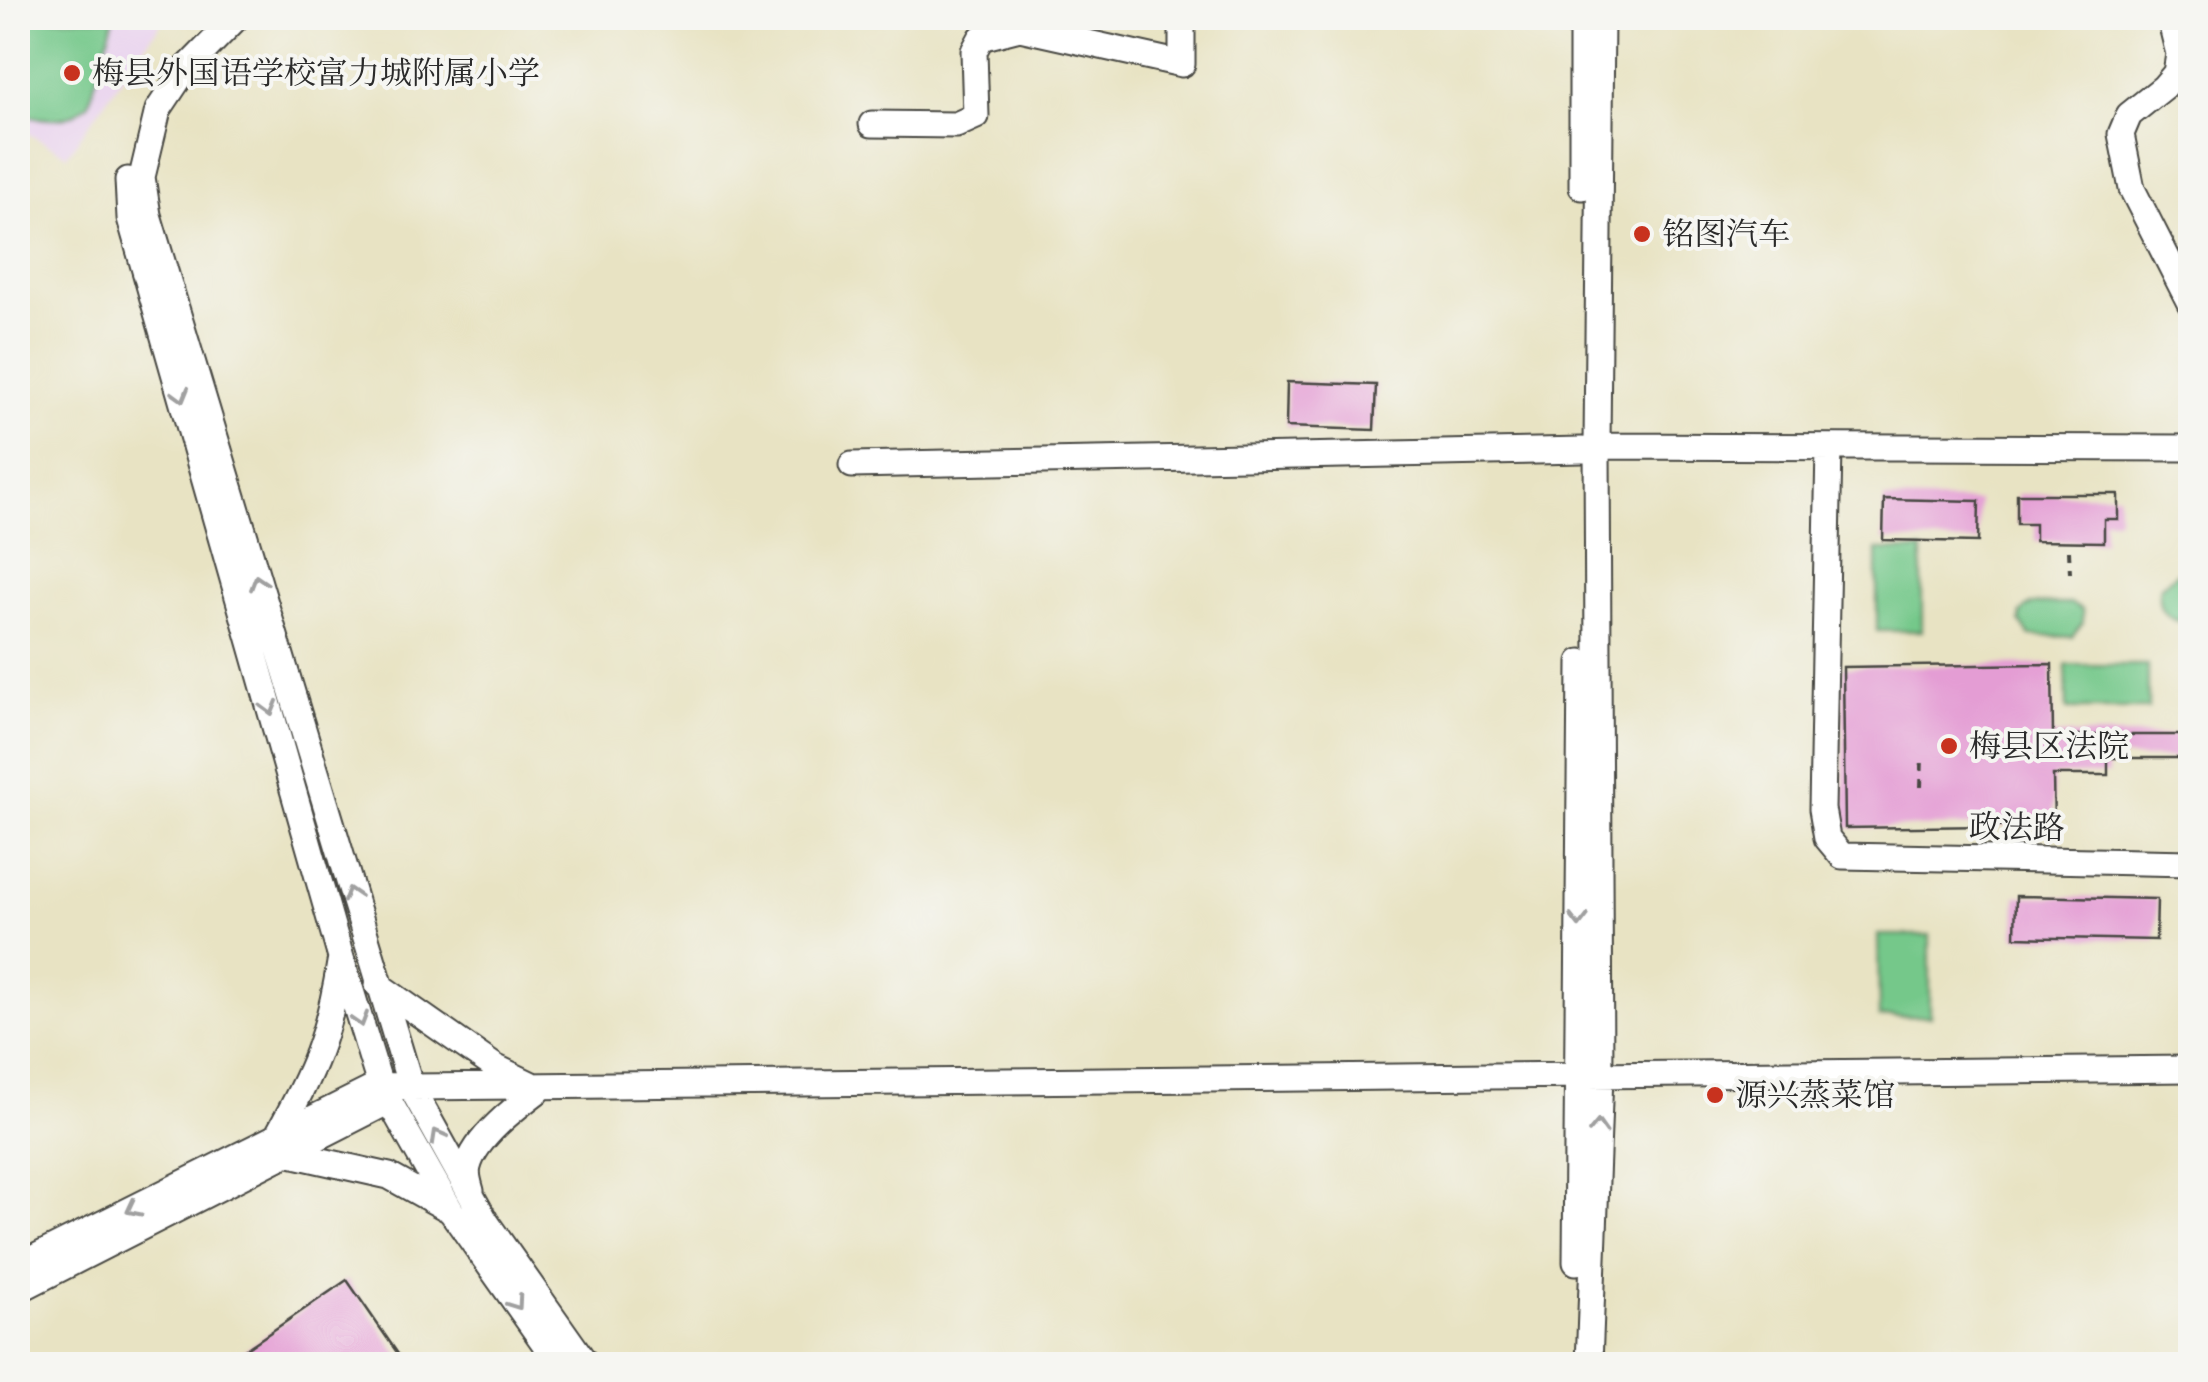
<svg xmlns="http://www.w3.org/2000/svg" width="2208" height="1382" viewBox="0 0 2208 1382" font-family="'Libre Caslon Text','Noto Serif SC',serif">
  <rect width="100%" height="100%" fill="#f6f6f2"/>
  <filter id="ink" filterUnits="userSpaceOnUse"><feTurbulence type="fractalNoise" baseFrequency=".01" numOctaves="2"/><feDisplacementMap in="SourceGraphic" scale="20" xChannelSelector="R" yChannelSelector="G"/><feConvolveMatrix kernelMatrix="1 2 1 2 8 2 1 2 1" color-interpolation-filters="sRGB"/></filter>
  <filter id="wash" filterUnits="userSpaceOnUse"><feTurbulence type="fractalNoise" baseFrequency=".0048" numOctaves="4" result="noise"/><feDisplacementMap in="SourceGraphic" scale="40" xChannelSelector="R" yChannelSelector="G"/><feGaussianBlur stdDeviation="2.25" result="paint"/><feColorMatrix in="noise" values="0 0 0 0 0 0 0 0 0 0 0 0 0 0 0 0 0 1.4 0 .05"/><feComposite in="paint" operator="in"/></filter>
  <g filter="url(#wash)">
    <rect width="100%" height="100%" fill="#e8e3c3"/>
    <!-- built -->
    <path fill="#e9d2ee" d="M18,18H165L67,155L18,128Z"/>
    <!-- green -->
    <path fill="#75c88a" stroke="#507a5a" stroke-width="2.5" d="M18,18H114L89,103C69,124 44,121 18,113Z
      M1877,550H1922V631H1877Z
      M2178,572L2190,573V621C2168,624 2155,609 2160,587Z
      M2032,604H2071L2082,610L2083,623L2072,637L2030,636L2020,622L2022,612Z
      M2066,665H2148V709H2067Z
      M1878,935H1930V1016L1879,1017Z"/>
    <g id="blocks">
      <!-- building -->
      <path fill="#e49dd4" d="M1287,382L1376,385L1374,430L1286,427Z
        M2017,494H2118V519H2104V542L2035,541V524H2017Z
        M1884,499L1979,501L1978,542L1883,540Z
        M2052,664L2053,735H2190V758H2108V775H2053L2054,825L1845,828L1843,667Z
        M2016,896L2157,899L2156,940L2015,937Z
        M347,1280L405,1364H224Z"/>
    </g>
  </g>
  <g filter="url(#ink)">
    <use href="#blocks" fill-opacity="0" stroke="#474742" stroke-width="2.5"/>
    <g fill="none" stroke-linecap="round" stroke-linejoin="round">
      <defs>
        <path id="minor" d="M236,18L184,71L158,110L142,177L148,215L411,1087L486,1222L586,1364
          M2170,18L2179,54L2176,73L2164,87L2129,115L2121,134L2132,189L2190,303
          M872,124L956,125L976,116L974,51L981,38L1020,28L1182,64V18
          M128,180L130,218L341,958L380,1085L451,1211L559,1364
          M1582,187V18
          M1597,446L2190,448
          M1829,447L1822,809L1827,838L1842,856L2190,863
          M852,465L1582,450
          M378,985L495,1067L530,1084
          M277,1136C312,1073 329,1035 340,963
          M286,1153L389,1176L450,1210
          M471,1191C469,1184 466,1174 468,1167C475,1137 520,1104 544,1086
          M1576,1262L1581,662
          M18,1266L380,1085L411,1087L2190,1069
          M18,1290L389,1101
          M1589,1364L1600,1075L1597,446L1601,18"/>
      </defs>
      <!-- minor casing -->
      <use href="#minor" stroke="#474742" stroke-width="29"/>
      <!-- path -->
      <path stroke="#474742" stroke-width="4" stroke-dasharray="8 8" stroke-linecap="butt" d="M2069,551L2070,573
        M1921,787L1922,757"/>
      <!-- minor -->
      <use href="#minor" stroke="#fff" stroke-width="25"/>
    </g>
    <!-- one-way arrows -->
    <defs><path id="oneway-chevron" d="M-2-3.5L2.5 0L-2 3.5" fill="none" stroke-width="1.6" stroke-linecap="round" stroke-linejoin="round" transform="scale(2.5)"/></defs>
    <g stroke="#a0a0a0">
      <use href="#oneway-chevron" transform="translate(181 395) rotate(74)"/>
      <use href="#oneway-chevron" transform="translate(258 582) rotate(-107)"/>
      <use href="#oneway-chevron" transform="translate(270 708) rotate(74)"/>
      <use href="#oneway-chevron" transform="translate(351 894) rotate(-107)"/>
      <use href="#oneway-chevron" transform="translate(1579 920) rotate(90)"/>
      <use href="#oneway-chevron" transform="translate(360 1020) rotate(73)"/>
      <use href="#oneway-chevron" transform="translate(1598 1127) rotate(-88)"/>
      <use href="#oneway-chevron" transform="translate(438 1136) rotate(-119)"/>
      <use href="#oneway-chevron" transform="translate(133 1209) rotate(153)"/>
      <use href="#oneway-chevron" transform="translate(516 1303) rotate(55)"/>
    </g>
  </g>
  <!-- markers -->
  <g fill="#c8321e" stroke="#f6f6f2" stroke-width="4">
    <circle cx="72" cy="73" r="10"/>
    <circle cx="1642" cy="234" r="10"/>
    <circle cx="1949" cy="746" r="10"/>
    <circle cx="1715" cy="1095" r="10"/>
  </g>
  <g text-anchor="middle" stroke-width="8" stroke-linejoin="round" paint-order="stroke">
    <!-- poi labels -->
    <g font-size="32" fill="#2b2b2b" stroke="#f6f6f2" text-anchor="start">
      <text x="92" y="84">梅县外国语学校富力城附属小学</text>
      <text x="1662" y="245">铭图汽车</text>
      <text x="1969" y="757">梅县区法院</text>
      <text x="1735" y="1106">源兴蒸菜馆</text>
    </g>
    <!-- street labels -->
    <g font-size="32" fill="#2b2b2b" stroke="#f6f6f2">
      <text transform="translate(2017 827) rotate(1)" y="11">政法路</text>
    </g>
  </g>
  <!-- margin -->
  <rect width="2208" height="1382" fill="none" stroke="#f6f6f2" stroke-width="60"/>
</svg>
